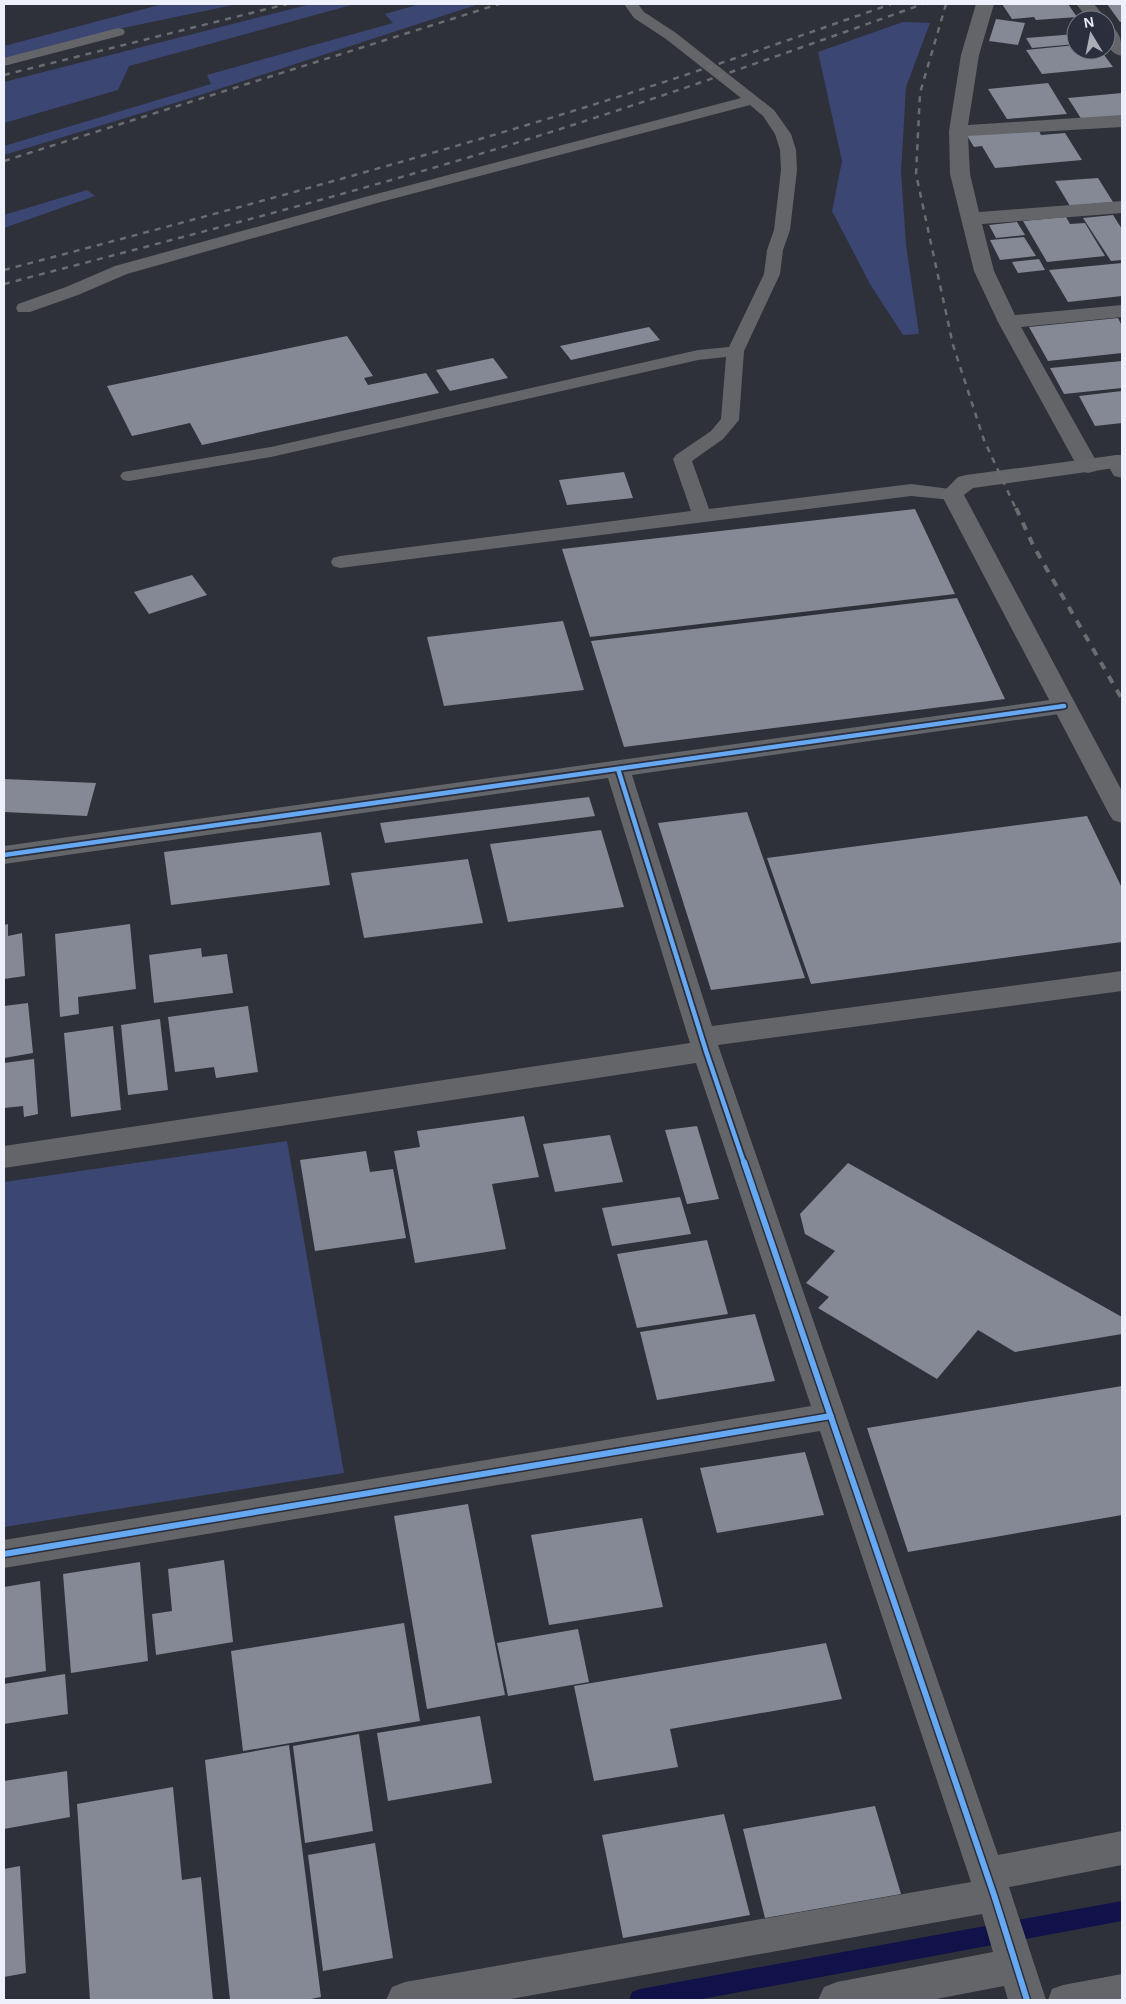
<svg xmlns="http://www.w3.org/2000/svg" width="1126" height="2004" viewBox="0 0 1126 2004" font-family="Helvetica,sans-serif">
  <rect width="100%" height="100%" fill="#2e3139"/>
  <!-- green -->
  <path fill="#3c4673" d="M163,4H238L118,29L4,59V46Z
    M311,4H355L129,66L118,90L4,123V82Z
    M420,4H479L191,98L4,155V146L211,84L207,75L393,23L385,14Z
    M903,22L930,23L906,87L901,171L906,245L919,334L903,335L870,284L832,211L842,161L818,52Z
    M87,190L95,196L4,228V215Z
    M287,1141L344,1473L4,1527V1182Z"/>
  <g fill="none" stroke-linecap="round" stroke-linejoin="round">
    <!-- stream -->
    <path fill="#12124a" fill-rule="evenodd" d="M1122,1901V1921L697,2000H629L632,1992L640,1989Z"/>
  </g>
  <!-- building -->
  <path fill="#858895" d="M1002,4H1068L1077,17L1036,20L1034,17L1012,19Z
    M1107,4H1122V22H1120Z
    M996,19L1025,23L1018,45L989,41Z
    M1076,34V44L1032,48L1026,38Z
    M1076,45V50H1089L1091,53L1102,52L1113,67L1042,74L1026,50Z
    M1048,83L1067,114L1007,119L988,89Z
    M1122,93V116L1082,120L1068,98Z
    M1037,127L1041,135L1065,133L1082,160L995,168L982,146L974,147L966,134Z
    M1098,178L1113,202L1070,206L1055,181Z
    M1113,215L1122,229V260L1111,261L1083,218Z
    M1066,217L1070,224L1085,223L1105,256L1047,262L1023,221Z
    M1017,222L1025,235L996,238L989,225Z
    M1024,237L1036,256L1000,260L990,240Z
    M1039,259L1045,270L1018,273L1012,262Z
    M1122,263V296L1068,302L1049,270Z
    M1118,318L1122,326V353L1048,361L1029,327Z
    M649,327L660,340L571,360L560,346Z
    M347,336L373,376L364,378L368,385L426,373L439,393L202,445L190,423L132,436L107,386Z
    M493,358L508,378L450,391L436,370Z
    M1122,361V388L1064,394L1050,368Z
    M1122,391V423L1095,426L1079,396Z
    M624,472L633,498L567,505L559,480Z
    M915,509L955,594L590,637L562,549Z
    M192,575L207,595L149,614L134,592Z
    M957,598L1005,699L624,747L591,641Z
    M563,621L584,690L444,706L427,637Z
    M4,779L96,783L87,816L4,812Z
    M589,797L595,816L385,843L380,823Z
    M747,812L805,978L711,990L658,823Z
    M1087,816L1122,888V942L811,984L767,858Z
    M601,830L624,907L508,922L490,844Z
    M321,832L330,885L171,905L164,852Z
    M468,859L483,923L364,938L351,873Z
    M8,924V936L22,933L25,976L4,979V925Z
    M130,924L136,989L78,997L79,1014L60,1017L55,934Z
    M201,948L202,957L227,954L233,993L154,1003L149,955Z
    M28,1003L33,1053L4,1058V1006Z
    M248,1006L258,1072L216,1078L214,1067L175,1072L168,1017Z
    M160,1019L168,1090L128,1095L121,1025Z
    M113,1026L121,1110L71,1117L64,1033Z
    M34,1059L38,1114L24,1117L23,1106L4,1108V1063Z
    M524,1116L539,1177L492,1184L506,1249L415,1263L394,1151L420,1147L417,1131Z
    M697,1126L719,1199L687,1204L665,1130Z
    M610,1135L623,1182L555,1192L543,1144Z
    M366,1151L370,1172L393,1169L406,1238L315,1251L300,1160Z
    M848,1163L1122,1317V1334L1015,1352L978,1330L937,1379L818,1308L829,1297L806,1283L835,1251L805,1234L800,1214Z
    M680,1197L691,1234L612,1246L602,1208Z
    M707,1240L728,1314L637,1328L617,1254Z
    M755,1314L775,1381L657,1400L640,1332Z
    M1122,1386V1515L908,1552L867,1428Z
    M805,1452L824,1515L717,1533L700,1468Z
    M468,1504L505,1695L427,1709L394,1516Z
    M642,1518L663,1607L549,1625L531,1535Z
    M224,1560L233,1642L156,1655L152,1614L172,1611L168,1569Z
    M140,1562L148,1661L71,1673L63,1574Z
    M40,1581L46,1671L4,1678V1587Z
    M404,1623L420,1721L243,1751L231,1651Z
    M578,1629L589,1682L508,1696L497,1643Z
    M826,1643L842,1699L670,1729L678,1767L594,1781L574,1686Z
    M65,1674L68,1714L4,1724V1684Z
    M480,1716L492,1783L388,1801L377,1733Z
    M359,1734L373,1831L305,1843L293,1746Z
    M289,1745L321,1997L306,2000H230L205,1760Z
    M67,1771L70,1817L4,1829V1781Z
    M173,1787L182,1880L201,1877L213,2000H90L77,1804Z
    M875,1806L901,1894L765,1918L743,1829Z
    M724,1814L750,1915L623,1938L602,1835Z
    M375,1843L393,1958L323,1971L308,1855Z
    M20,1866L26,1973L4,1977V1869Z"/>
  <g fill="none" stroke-linecap="round" stroke-linejoin="round">
    <!-- lane -->
    <path fill="#646568" fill-rule="evenodd" d="M624,4H638L644,12L676,33L774,110L791,134L796,150L797,170L790,230L783,250L780,274L744,351L739,420L723,439L692,461L709,509L911,484L958,490L961,494L958,498L952,500L911,496L340,568L333,566L331,562L333,558L340,556L691,511L673,459L676,455L711,431L721,419L726,357L698,360L271,457L129,481L123,480L120,476L123,472L129,471L271,447L698,350L729,347L764,274L767,250L774,230L781,170L780,150L775,134L763,116L750,105L377,203L127,274L78,295L30,312H18L16,308L18,304L66,287L115,266L365,197L741,98L666,39L634,18Z
      M118,28L123,29L125,32L123,35L4,66V58Z
      M1122,1974V2000H1048L1052,1989L1063,1985Z"/>
    <!-- street -->
    <path fill="#646568" fill-rule="evenodd" d="M976,4H994L979,55L968,125L1122,115V127L968,136L970,174L979,212L1122,201V213L982,224L994,271L1015,315L1122,305V317L1021,327L1099,466L1096,471L1088,473L1080,471L1077,466L998,322L974,271L950,174L949,131L961,55Z
      M1076,4H1094L1107,20H1089Z
      M1106,25C1121,28 1122,43 1122,56C1106,53 1106,38 1106,25Z
      M1117,455H1122V478L1114,476L1106,462L1109,457Z
      M1064,698L1073,700L1076,706L1073,712L632,775L712,1026L1122,971V991L718,1045L998,1855L1122,1831V1865L1009,1887L1046,2000H1008L1004,1986L931,2000H818L824,1987L837,1982L993,1952L982,1914L505,2000H386L392,1987L405,1982L971,1882L820,1431L4,1568V1540L811,1406L696,1063L4,1168V1146L690,1043L608,778L4,864V846Z"/>
    <!-- secondary -->
    <path fill="#65676b" fill-rule="evenodd" d="M1117,455L1122,457V467L973,488L964,495L1122,791V823L1113,820L1109,814L941,494L958,477L966,475Z"/>
    <!-- rail-far1 -->
    <path stroke="#6a6c70" stroke-width="2.5" stroke-dasharray="6 6" stroke-linecap="butt" d="M946,4L920,93L916,174L953,345L984,440L1016,509
      M4,75L287,4
      M4,161L499,4
      M4,270C190,221 376,171 560,115C671,81 781,43 891,4
      M4,284C160,243 316,203 470,157C623,111 773,58 923,4"/>
    <!-- rail -->
    <path stroke="#6a6c70" stroke-width="4" stroke-dasharray="8 8" stroke-linecap="butt" d="M1016,508L1034,547L1122,699"/>
    <defs>
      <path id="cycleway-far1" d="M618,769L706,1051L744,1163
        M4,855L1064,706"/>
      <path id="cycleway" d="M744,1162L994,1895L1027,2000
        M4,1554L831,1416"/>
    </defs>
    <!-- cycleway-far1 casing -->
    <use href="#cycleway-far1" stroke="#2a2e3d" stroke-width="8"/>
    <!-- cycleway casing -->
    <use href="#cycleway" stroke="#2a2e3d" stroke-width="9"/>
    <!-- cycleway-far1 -->
    <use href="#cycleway-far1" stroke="#66a8f1" stroke-width="4.5"/>
    <!-- cycleway -->
    <use href="#cycleway" stroke="#66a8f1" stroke-width="6"/>
  </g>
  <!-- border -->
  <rect width="1126" height="2004" fill="none" stroke="#eef1fb" stroke-width="10"/>
  <!-- north arrow -->
  <g transform="translate(1091 35) rotate(350)"><circle r="24" fill="#2a2e3d" stroke="#787c89"/>
  <path d="M0-4L9 19L0 12L-9 19Z" fill="#abaeb7"/>
  <text y="-8" font-size="14" font-weight="bold" text-anchor="middle" fill="#eef1fb">N</text>
  </g>
</svg>
